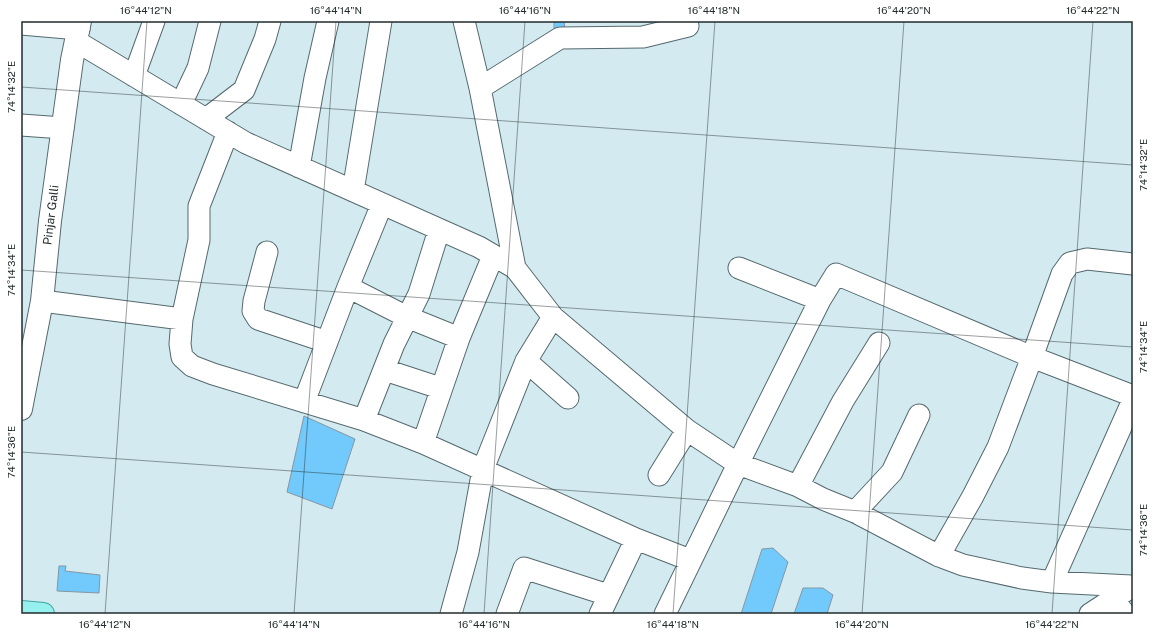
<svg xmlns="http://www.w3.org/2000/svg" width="1154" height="635" viewBox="0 0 1154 635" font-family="'Public Sans',sans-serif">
  <rect width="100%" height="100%" fill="#d3ebf0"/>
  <!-- building -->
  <path fill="#71cafb" stroke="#8597a2" d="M554,21H564L565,30H554Z
    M304,416L355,439L332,509L287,492Z
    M773,548L788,562L771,614H741L762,549Z
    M59,566H66L65,571L100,575L99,593L57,591Z
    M803,588H823L833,595L827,614H794Z"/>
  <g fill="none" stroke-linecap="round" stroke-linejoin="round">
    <defs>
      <path id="street" d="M464,21L480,88L515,268
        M21,24L79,29
        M76,41L246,143L479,247L515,268L553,317L687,430L738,464L665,614
        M134,76L154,21
        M480,88L560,38L643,37L688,26
        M181,104L198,68L210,21
        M206,119L244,90L265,39L270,21
        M21,125L63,128
        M228,132L199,206V240L182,319L180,344L182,357L192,366L213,374L364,420L423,443L636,539L600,614
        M299,167L315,78L328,21
        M353,191L381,21
        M267,252L254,301L253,311L258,319L327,342
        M739,268L820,300
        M348,287L407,317L459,338
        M42,301L182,319
        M526,361L568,398
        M385,370L440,388
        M304,402L348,287L382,204
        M364,420L394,344L419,294L439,230
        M423,443L459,338L493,256
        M659,475L687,430
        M798,486L843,401L879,343
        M855,512L892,472L919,415
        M636,539L690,560
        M939,556L973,496L998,447L1032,357L1133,396
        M1052,582L1133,400
        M1131,586L1052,582L1022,578L963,565L939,556L855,512L823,499L798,486L738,464L820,300L836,274L1032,357L1062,274L1070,263L1087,259L1133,264
        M1112,599L1125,614
        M451,614L468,552L483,469L526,361L553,317
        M507,614L524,568L608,595
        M1090,614L1133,586"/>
      <path id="secondary" d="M21,409L42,301L50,221L72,60L80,21"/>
      <path id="primary" d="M21,612L43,614"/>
    </defs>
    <!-- street casing -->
    <use href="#street" stroke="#55696e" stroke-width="23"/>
    <!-- secondary casing -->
    <use href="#secondary" stroke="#55696e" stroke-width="24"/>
    <!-- primary casing -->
    <use href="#primary" stroke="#40a5a2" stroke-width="24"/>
    <!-- street -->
    <use href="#street" stroke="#fff" stroke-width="21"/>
    <!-- secondary -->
    <use href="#secondary" stroke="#fff" stroke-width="22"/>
    <!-- primary -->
    <use href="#primary" stroke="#96f0ed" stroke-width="22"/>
  </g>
  <!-- ticks -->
  <path fill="none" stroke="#222b2d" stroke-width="1" stroke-opacity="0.45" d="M21,87L1133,165M21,270L1133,347M21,452L1133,530M105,614L147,21M294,614L336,21M484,614L525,21M673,614L715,21M862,614L904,21M1052,614L1093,21"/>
  <g text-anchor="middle" stroke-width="3" stroke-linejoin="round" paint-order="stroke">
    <!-- street labels -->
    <g font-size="12" fill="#222b2d" stroke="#fff">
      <text transform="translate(51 215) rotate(-83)" y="4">Pinjar Galli</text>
    </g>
  </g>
  <!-- border -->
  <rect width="1154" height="635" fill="none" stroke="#ffffff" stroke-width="44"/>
  <rect x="22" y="22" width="1110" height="591" fill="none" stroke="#222b2d" stroke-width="1.5"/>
  <g font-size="10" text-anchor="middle" fill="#222b2d">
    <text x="146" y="14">16°44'12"N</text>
    <text x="336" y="14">16°44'14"N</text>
    <text x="525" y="14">16°44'16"N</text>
    <text x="714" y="14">16°44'18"N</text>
    <text x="904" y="14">16°44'20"N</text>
    <text x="1093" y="14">16°44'22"N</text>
    <text transform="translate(11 87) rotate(-90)" y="4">74°14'32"E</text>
    <text transform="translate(1143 165) rotate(-90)" y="4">74°14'32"E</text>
    <text transform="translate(11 270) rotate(-90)" y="4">74°14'34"E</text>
    <text transform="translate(1143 347) rotate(-90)" y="4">74°14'34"E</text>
    <text transform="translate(11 452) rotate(-90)" y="4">74°14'36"E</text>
    <text transform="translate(1143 530) rotate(-90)" y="4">74°14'36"E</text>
    <text x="105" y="628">16°44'12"N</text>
    <text x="294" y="628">16°44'14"N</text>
    <text x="484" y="628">16°44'16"N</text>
    <text x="673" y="628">16°44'18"N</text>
    <text x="862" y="628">16°44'20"N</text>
    <text x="1052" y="628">16°44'22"N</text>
  </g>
</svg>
